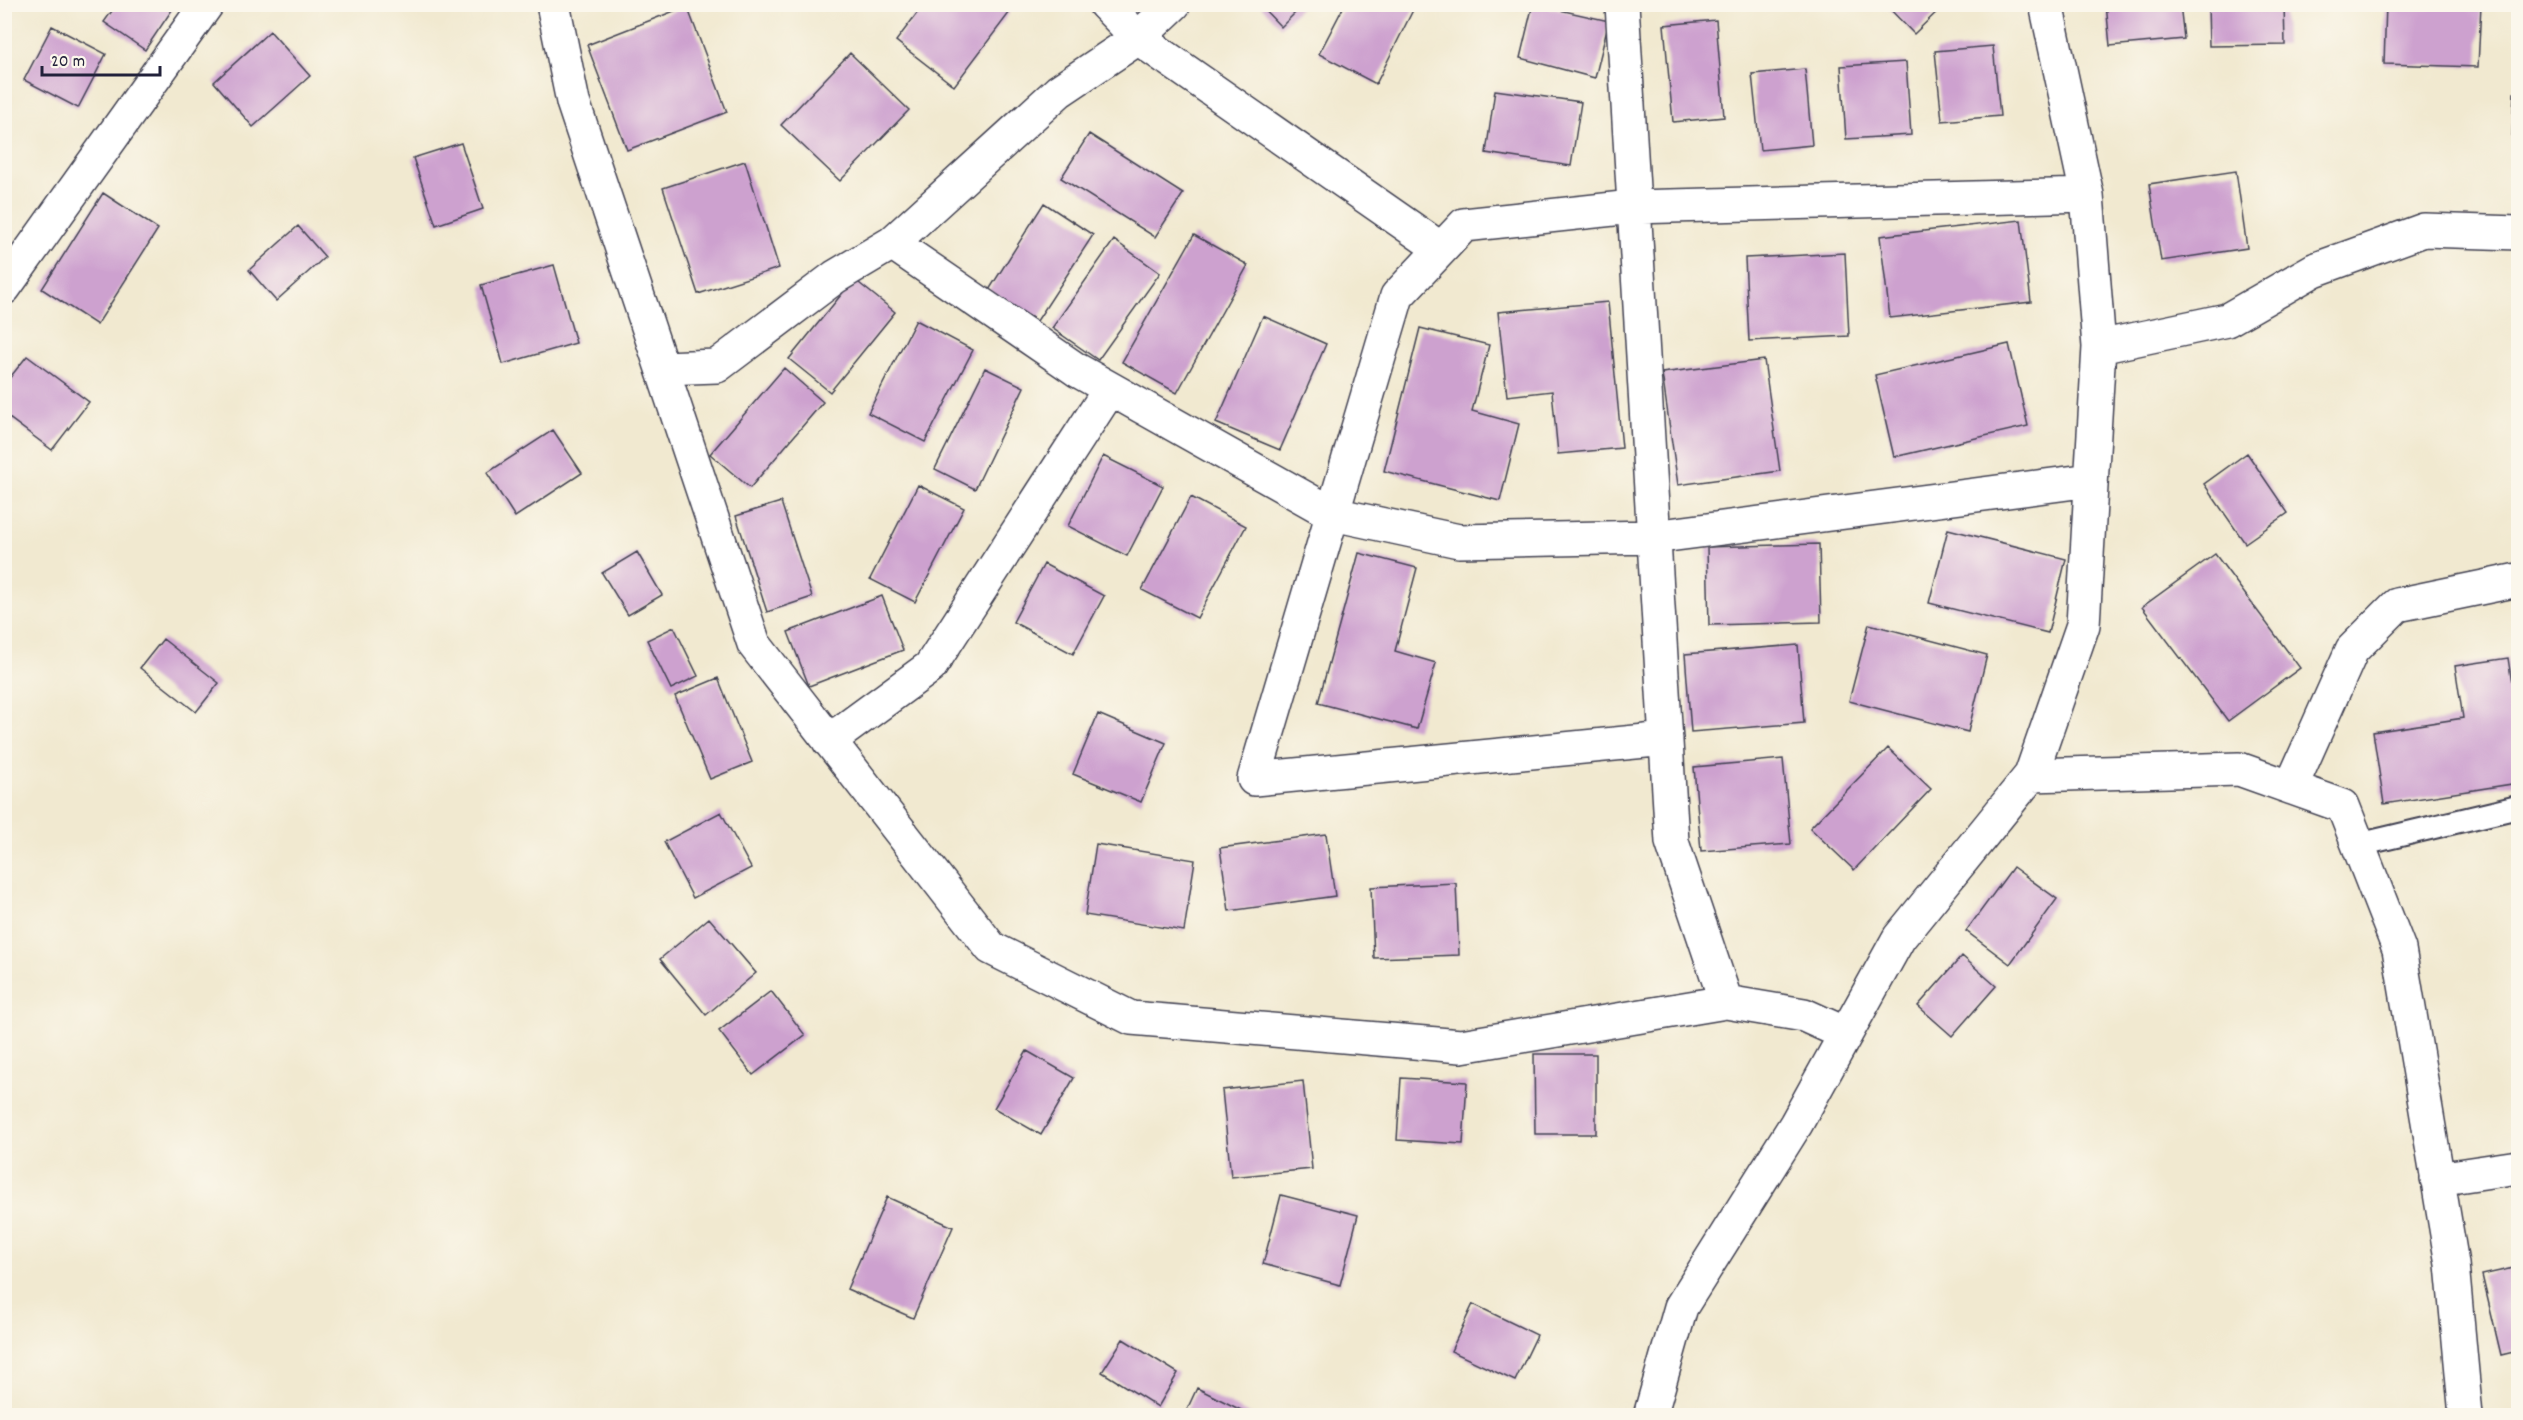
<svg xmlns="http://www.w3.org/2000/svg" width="2523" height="1420" viewBox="0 0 2523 1420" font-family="Dekko,sans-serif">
  <rect width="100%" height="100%" fill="#fbf7ec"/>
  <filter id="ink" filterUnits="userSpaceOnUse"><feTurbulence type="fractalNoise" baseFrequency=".0167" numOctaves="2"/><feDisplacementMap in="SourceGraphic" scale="12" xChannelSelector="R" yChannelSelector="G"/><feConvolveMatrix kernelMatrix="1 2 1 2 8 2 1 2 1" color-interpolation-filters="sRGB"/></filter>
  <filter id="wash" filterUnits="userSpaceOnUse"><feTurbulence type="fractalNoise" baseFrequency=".008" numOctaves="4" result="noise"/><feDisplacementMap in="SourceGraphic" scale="24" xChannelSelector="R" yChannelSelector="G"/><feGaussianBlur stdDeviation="1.35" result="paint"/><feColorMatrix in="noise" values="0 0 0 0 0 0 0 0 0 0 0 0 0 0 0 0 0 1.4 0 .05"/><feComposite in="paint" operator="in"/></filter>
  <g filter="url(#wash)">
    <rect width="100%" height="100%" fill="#f1e9d0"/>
    <g id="blocks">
      <!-- building -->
      <path fill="#cda1cf" d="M117,4H176L145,50L104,22Z
        M924,4H1000L1010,12L954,86L896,41Z
        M1259,4H1304L1281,27Z
        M1345,4H1416L1376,84L1319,54Z
        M1533,4L1609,21L1595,78L1520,58Z
        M1885,4H1945L1914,34Z
        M2106,4H2180L2184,39L2110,46Z
        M2208,4H2284L2285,45L2209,46Z
        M2386,4H2481L2478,67L2384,64Z
        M687,6L727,112L627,150L587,45Z
        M1716,20L1724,117L1673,122L1664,25Z
        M52,26L106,54L78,108L24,80Z
        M270,31L310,76L253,127L214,82Z
        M1993,46L2000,116L1942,121L1935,51Z
        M850,53L909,110L840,181L781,125Z
        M1906,62L1911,135L1846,139L1841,66Z
        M1805,69L1812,145L1760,150L1752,74Z
        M1495,90L1581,102L1571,166L1486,153Z
        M2514,93H2518V165H2511Z
        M1089,134L1183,194L1155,237L1061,178Z
        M461,143L483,209L436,225L413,158Z
        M745,161L779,268L698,294L663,188Z
        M2236,171L2247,248L2161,261L2149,184Z
        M103,193L158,229L97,325L42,289Z
        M1044,203L1093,235L1037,321L989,290Z
        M2021,220L2031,302L1890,318L1880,236Z
        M298,226L325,257L276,301L249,270Z
        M1194,235L1248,265L1177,393L1122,362Z
        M1114,240L1160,273L1098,360L1052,328Z
        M1845,253L1849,336L1749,341L1745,258Z
        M554,265L576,343L503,364L481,285Z
        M854,279L895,312L830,392L789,359Z
        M1608,302L1622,448L1558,454L1552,391L1507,396L1498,312Z
        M1263,316L1326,344L1280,450L1216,423Z
        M916,320L973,350L925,442L868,413Z
        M1420,328L1489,345L1472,411L1519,424L1500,501L1384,471Z
        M2009,344L2028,426L1894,457L1875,375Z
        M27,356L89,402L52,450L4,414V385Z
        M1764,360L1780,471L1678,485L1662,373Z
        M784,368L823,402L750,488L710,454Z
        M985,368L1024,387L975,489L935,469Z
        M553,430L582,473L515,517L487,473Z
        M2247,453L2288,513L2245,543L2204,484Z
        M1103,456L1163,486L1127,556L1068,526Z
        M918,485L964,508L915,602L870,579Z
        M1191,497L1246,526L1197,618L1142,590Z
        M781,502L812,597L767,612L736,516Z
        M1948,529L2066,559L2048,633L1929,603Z
        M1819,544L1821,622L1709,625L1707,547Z
        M637,552L662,595L628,615L602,573Z
        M1359,553L1417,568L1395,651L1436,663L1417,729L1318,703Z
        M2215,554L2300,668L2228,721L2142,607Z
        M1044,564L1104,596L1073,654L1013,622Z
        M882,596L903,650L809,686L788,632Z
        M1869,624L1987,655L1968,732L1849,701Z
        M674,627L698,676L671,689L647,640Z
        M163,639L219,683L196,712L140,668Z
        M1798,645L1804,723L1691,732L1685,654Z
        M2508,658L2518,722V783L2384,804L2373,732L2463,718L2455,666Z
        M718,678L752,762L710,779L675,696Z
        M1098,714L1166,743L1141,802L1073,774Z
        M1888,748L1931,789L1854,870L1810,828Z
        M1783,759L1791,844L1701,851L1694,767Z
        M721,812L751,868L693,898L664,842Z
        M1326,834L1335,896L1229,911L1220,848Z
        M1096,844L1195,860L1184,931L1085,915Z
        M2013,867L2057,899L2010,964L1966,931Z
        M1456,883L1459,955L1374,958L1371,887Z
        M709,918L756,973L706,1015L660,959Z
        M1962,956L1996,986L1952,1036L1918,1006Z
        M771,991L805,1035L753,1075L719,1031Z
        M1027,1051L1074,1078L1041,1135L994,1108Z
        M1534,1054H1596V1134H1535Z
        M1401,1078L1467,1082L1463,1144L1397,1140Z
        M1303,1081L1312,1169L1231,1177L1222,1090Z
        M1281,1195L1358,1215L1340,1285L1263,1264Z
        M887,1197L953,1227L913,1318L847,1289Z
        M2518,1267V1351L2501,1355L2482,1275Z
        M1473,1304L1537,1335L1515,1381L1451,1351Z
        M1123,1339L1178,1373L1158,1407L1102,1372Z
        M1197,1388L1253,1416H1184Z"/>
    </g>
  </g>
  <g filter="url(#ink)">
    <use href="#blocks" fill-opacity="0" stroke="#414051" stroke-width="1.5"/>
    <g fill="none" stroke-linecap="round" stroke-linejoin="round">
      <defs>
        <path id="service" d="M2358,845L2518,807"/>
        <path id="minor" d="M553,4L573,102L754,644L991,948L1131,1018L1461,1046L1726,1002L1804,1015L1846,1034
          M1105,4L1138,38L1441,249
          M1622,4L1672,842L1726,1002
          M892,243L1059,91L1138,38L1174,4
          M4,288L207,4
          M2099,347L2227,320L2314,270L2424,230L2518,233
          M662,368L717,366L835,277L892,243L1077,370L1333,514L1459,541L1653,537L2091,480
          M1666,739L1254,779L1397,296L1464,225L1632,207L2087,195
          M829,741L930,667L1110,389
          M2031,775L2239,769L2343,806L2399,949L2452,1264L2466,1416
          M2291,787L2352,650L2397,605L2518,580
          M2437,1179L2518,1167
          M1650,1416L1681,1307L1796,1124L1899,938L2031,775L2083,625L2099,347L2087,195L2046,4"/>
      </defs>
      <!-- service casing -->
      <use href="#service" stroke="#414051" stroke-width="26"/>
      <!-- minor casing -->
      <use href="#minor" stroke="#414051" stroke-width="36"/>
      <!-- service -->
      <use href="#service" stroke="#fff" stroke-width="22"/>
      <!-- minor -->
      <use href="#minor" stroke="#fff" stroke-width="33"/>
    </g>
  </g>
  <!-- margin -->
  <rect width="2523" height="1420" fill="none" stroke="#fbf7ec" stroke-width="24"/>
  <!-- scale -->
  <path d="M42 66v9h118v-9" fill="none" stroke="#22223b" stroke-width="3"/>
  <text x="51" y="66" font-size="18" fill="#22223b" stroke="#fbf7ec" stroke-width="4.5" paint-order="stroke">20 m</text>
</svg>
